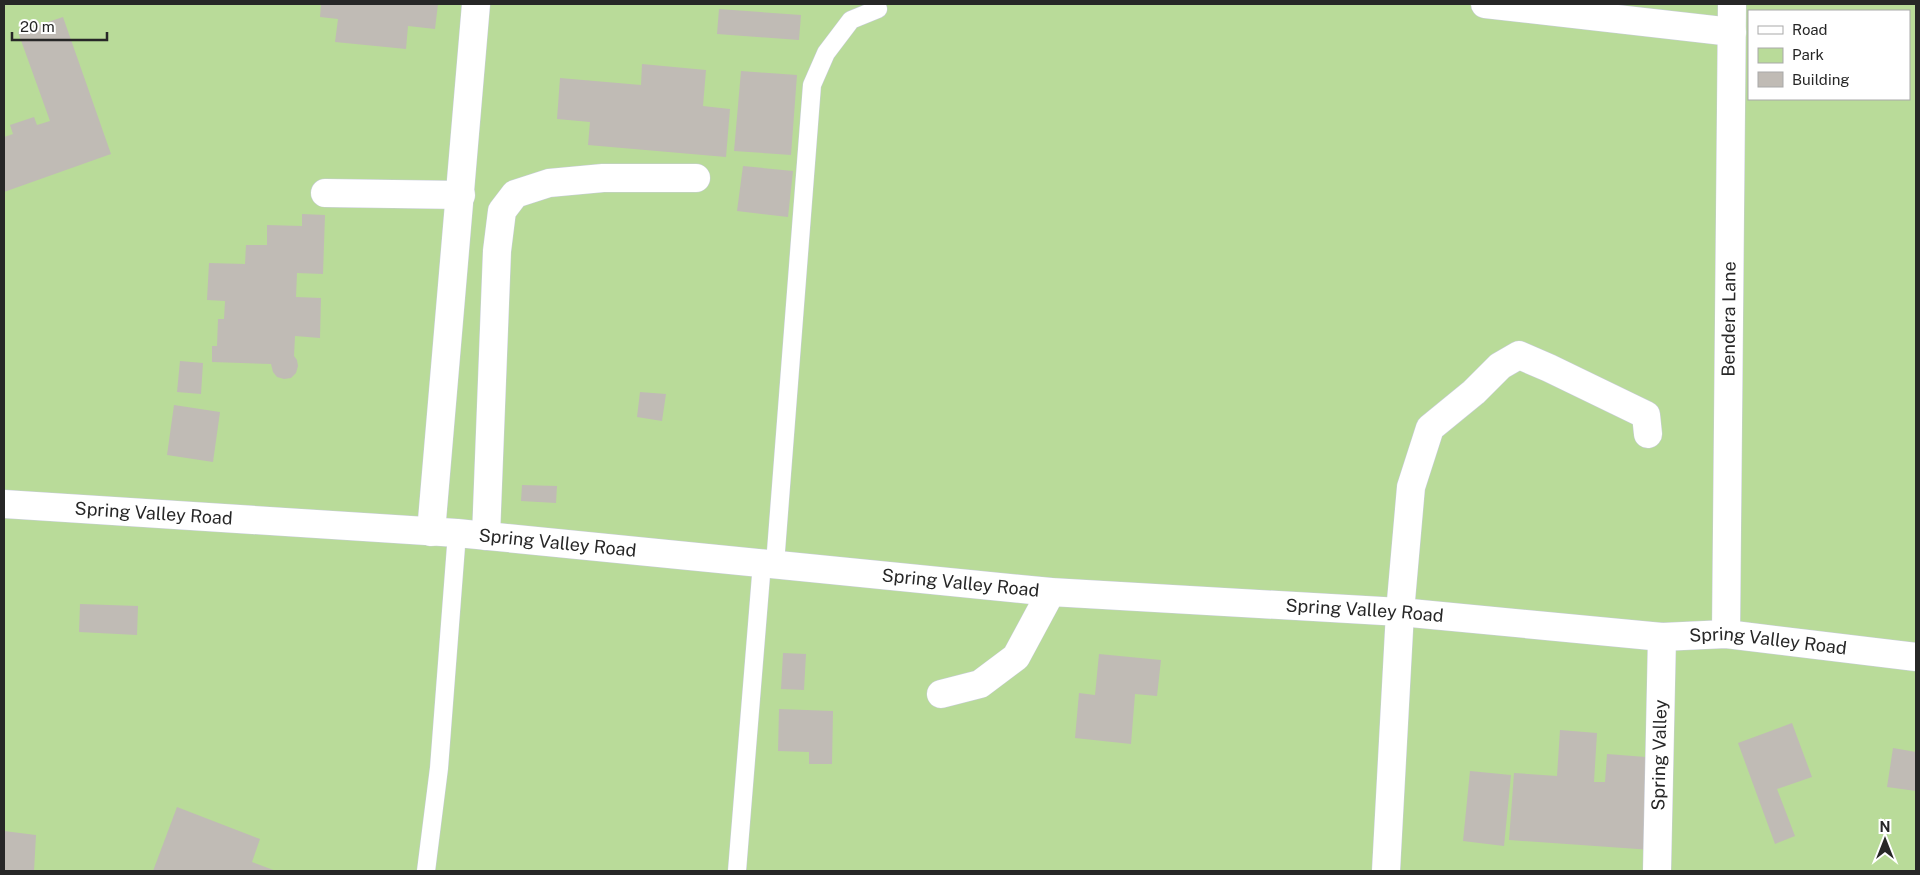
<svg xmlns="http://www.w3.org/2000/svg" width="1920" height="875" viewBox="0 0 1920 875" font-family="'Public Sans',sans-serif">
  <rect width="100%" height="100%" fill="#e8dfd9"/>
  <!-- green -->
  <path fill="#b9db99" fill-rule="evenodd" d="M4,4H1916V871H4ZM1749,11H1909V99H1749Z"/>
  <!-- building -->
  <path fill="#c0bbb5" d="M321,4H438L435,29L408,26L406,49L335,42L338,19L320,17Z
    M719,9L801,15L799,40L717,34Z
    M63,17L111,154L4,192V137L13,134L10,125L34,117L37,125L50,121L18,32Z
    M642,64L706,70L703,106L730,109L726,157L588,145L590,122L557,119L560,78L641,85Z
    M741,71L797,75L791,155L734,151Z
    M743,166L793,171L788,217L737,211Z
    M302,214L325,215L323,274L297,273L296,297L321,298L320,338L295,336L294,356L297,360L298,366L296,373L291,378L284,379L277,377L273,372L271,364L212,362V346H217L218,319H224L225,301L207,300L209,263L245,264L246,245H267V225L302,226Z
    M180,361L203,363L201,394L177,392Z
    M640,392L666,394L662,421L637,417Z
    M174,405L220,412L213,462L167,455Z
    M522,485L557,486L556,503L521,501Z
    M80,604L138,606L137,635L79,632Z
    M783,653L806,654L804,690L781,689Z
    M1099,654L1161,660L1157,696L1135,694L1131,744L1075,738L1079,693L1095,695Z
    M779,709L833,711L832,764H809V752L778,751Z
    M1792,723L1812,777L1777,789L1795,836L1775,844L1738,743Z
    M1560,730L1597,733L1594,782H1605L1607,754L1659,758L1652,850L1509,840L1514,773L1557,776Z
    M1893,748L1916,752V791L1887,787Z
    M1470,771L1511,775L1504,846L1463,841Z
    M177,807L260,839L252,862L276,871H153Z
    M4,831L36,835L34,871H4Z"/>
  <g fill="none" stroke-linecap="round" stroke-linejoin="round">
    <defs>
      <path id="service" d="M775,564L812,85L826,53L851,20L878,9
        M426,871L439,768L457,533
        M737,871L762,563"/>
      <g id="minor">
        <path d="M1485,4L1732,32"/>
        <path d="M325,193L461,195"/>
        <path d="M431,532L476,4"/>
        <path d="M486,536L497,251L502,211L515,194L549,183L603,178H696"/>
        <path id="s1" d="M1726,634L1732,4"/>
        <path d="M941,694L980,684L1016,657L1051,592"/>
        <path d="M1386,871L1400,612L1411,487L1430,428L1474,392L1500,366L1519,355L1549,368L1646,415L1648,434"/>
        <path id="s2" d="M1657,871L1662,637"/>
      </g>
      <g id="tertiary">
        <path id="s3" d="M4,504L457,533L1051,592L1400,612L1662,637L1726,634L1916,657"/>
      </g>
    </defs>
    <!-- service casing -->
    <use href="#service" stroke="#c7cdd8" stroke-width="19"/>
    <!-- minor casing -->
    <use href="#minor" stroke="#c7cdd8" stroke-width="29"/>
    <!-- tertiary casing -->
    <use href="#tertiary" stroke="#c7cdd8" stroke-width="29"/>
    <!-- service -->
    <use href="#service" stroke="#fff" stroke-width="18"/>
    <!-- minor -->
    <use href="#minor" stroke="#fff" stroke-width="28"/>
    <!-- tertiary -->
    <use href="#tertiary" stroke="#fff" stroke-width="28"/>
  </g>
  <g text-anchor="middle" stroke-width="4.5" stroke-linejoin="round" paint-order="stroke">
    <!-- street labels -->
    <g font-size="18" fill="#272727" stroke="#fff">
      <text dy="6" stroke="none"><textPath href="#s1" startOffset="315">Bendera Lane</textPath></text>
      <text dy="6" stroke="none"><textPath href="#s3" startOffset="150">Spring Valley Road</textPath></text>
      <text dy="6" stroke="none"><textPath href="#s3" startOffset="555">Spring Valley Road</textPath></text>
      <text dy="6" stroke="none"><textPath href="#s3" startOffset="960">Spring Valley Road</textPath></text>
      <text dy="6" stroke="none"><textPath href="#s3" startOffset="1365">Spring Valley Road</textPath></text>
      <text dy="6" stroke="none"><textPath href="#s3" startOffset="1770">Spring Valley Road</textPath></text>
      <text dy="6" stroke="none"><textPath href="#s2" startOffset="116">Spring Valley</textPath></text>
    </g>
  </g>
  <!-- border -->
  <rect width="1920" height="875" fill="none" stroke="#272727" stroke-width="10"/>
  <!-- legend -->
  <rect x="1748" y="10" width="162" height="90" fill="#ffffff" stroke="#a9a9a9"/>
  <rect x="1758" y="26" width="25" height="8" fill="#ffffff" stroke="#a9a9a9"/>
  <text x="1792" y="35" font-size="15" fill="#272727">Road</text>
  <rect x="1758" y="48" width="25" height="15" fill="#b9db99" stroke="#a9a9a9"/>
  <text x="1792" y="60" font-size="15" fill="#272727">Park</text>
  <rect x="1758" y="72" width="25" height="15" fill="#c0bbb5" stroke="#a9a9a9"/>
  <text x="1792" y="85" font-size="15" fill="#272727">Building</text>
  <!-- north arrow -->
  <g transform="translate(1885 840)" stroke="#ffffff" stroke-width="4" paint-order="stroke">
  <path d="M0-4L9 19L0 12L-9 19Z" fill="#272727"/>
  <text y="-8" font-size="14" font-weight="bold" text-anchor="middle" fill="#272727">N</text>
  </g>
  <!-- scale -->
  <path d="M12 32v8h95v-8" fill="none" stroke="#272727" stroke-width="2.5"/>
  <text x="20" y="32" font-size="15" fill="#272727" stroke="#ffffff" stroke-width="4" paint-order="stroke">20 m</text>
</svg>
